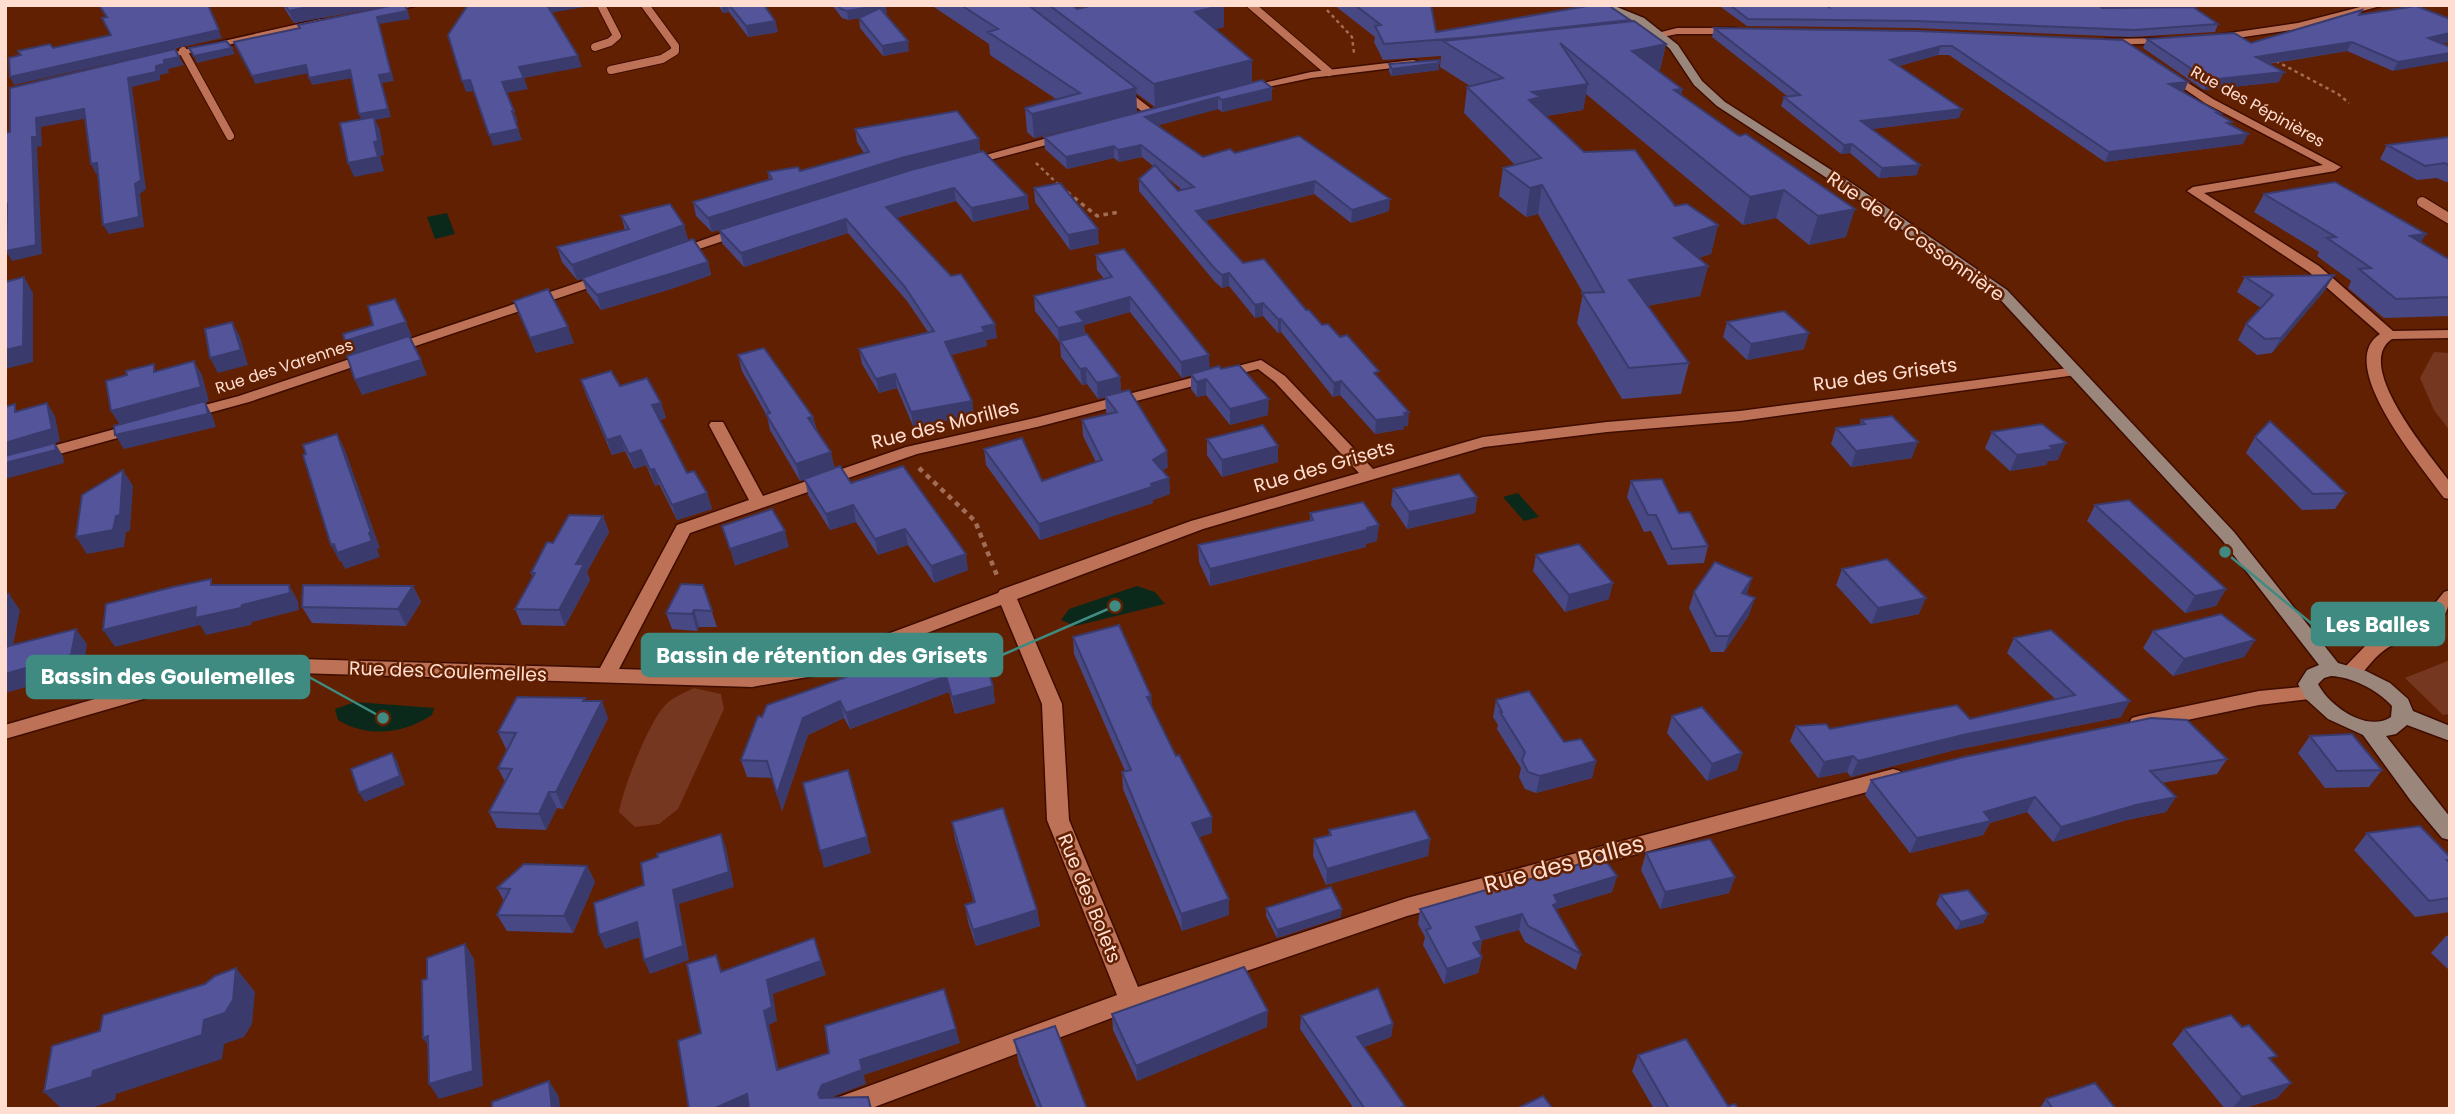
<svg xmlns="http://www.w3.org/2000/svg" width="2455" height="1114" viewBox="0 0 2455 1114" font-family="Poppins,sans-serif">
  <rect width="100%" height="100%" fill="#622002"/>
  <!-- green -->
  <path fill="#75371f" d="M2434,352L2450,353V431L2434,410L2420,378Z
    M2450,660V714L2443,715L2405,678Z
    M694,688L721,694L724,709L678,809L659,824L635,827L619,812C623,788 647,728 662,709C670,698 682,694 694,688Z"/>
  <!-- water -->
  <path fill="#0b291b" d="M447,213L455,234L435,239L427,217Z
    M1518,493L1539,517L1524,521L1503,497Z
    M1137,586L1155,592L1165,604L1075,626L1061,620L1069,609Z
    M355,702L434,708L432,715C403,734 368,738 338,720L335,709Z"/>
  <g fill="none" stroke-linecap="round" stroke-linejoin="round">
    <defs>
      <path id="lane-far1" d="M1251,5L1329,72
        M595,47L610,42L617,36L601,5
        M183,51L230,136
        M611,70L662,59L675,51V46L645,5"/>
      <path id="lane" d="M2422,202L2450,219"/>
      <path id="street" d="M394,5H419L383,13L378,10Z
        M2368,5H2384L2298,29L2216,41L2211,38L2216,35L2298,23Z
        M321,19L325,20V24L153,61L148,58Z
        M1677,28H1736L1741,31L1736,34H1677L1643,41L1638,38Z
        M2167,38L2172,41L2171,43L2104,45L2099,42L2104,39Z
        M1413,60L1417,61V65L1311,78L1244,92L1238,89L1311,72Z
        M2168,70L2213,99L2341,167L2335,171L2204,193L2319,266L2393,331L2450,330V338L2392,339C2352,365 2431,456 2450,482V499L2444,498C2423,468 2333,364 2380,334L2309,272L2187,191L2193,187L2323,165L2205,103L2164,75L2163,73Z
        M1115,87H1123L1158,114L1148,116L1115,91Z
        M1065,133L1069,135V139L967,166L961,162Z
        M742,226L749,230L747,233L681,255L676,256L669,252Z
        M607,273L614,277L612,280L249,402L187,419L179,414L182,411L239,396Z
        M1261,360L1285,376L1373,469L1483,437L1607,422L1740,411L2076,367L2083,371L2076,375L1740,421L1607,432L1484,447L1203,529L1017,599L1062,704L1069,820L1138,987L1407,898L1893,769L1900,771L1903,777L1900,783L1893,785L1407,916L1133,1010L869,1109H825L828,1101L1117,995L1047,820L1042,704L1001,605L813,676L752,687L265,672L181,688L5,739V725L181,674L265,658L600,668L677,525L749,500L709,425L711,422H723L763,496L906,447L1039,417ZM1258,369L1275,382L1359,473L1191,521L1000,590L998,593L804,665L752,673L619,669L690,533L917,454L1041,426Z
        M137,423L145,428L143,431L5,469V459Z
        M2450,590C2450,638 2411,629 2382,652C2373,659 2366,669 2359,677H2345L2342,672L2345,667L2369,642L2424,617L2444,592Z
        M2311,686L2318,688L2321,693L2318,698L2259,705L2139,730L2132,728L2129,723L2132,718L2139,716L2259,691Z"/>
      <path id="secondary" d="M1597,5H1612L1644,18L1678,45L1702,81L1725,102L1850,182L2007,290L2234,532L2338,663L2366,671L2390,683L2408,699L2413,711L2450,726V741L2407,725L2396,734L2386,736L2450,817V840L2442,838L2411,801L2363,735L2328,719L2306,699L2298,684L2307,670L2319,665L2222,540L1997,296L1842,188L1717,106L1694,85L1670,49L1656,36L1636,22ZM2331,676C2352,677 2378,690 2392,706L2391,717C2367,733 2329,706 2318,684L2324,678Z"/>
    </defs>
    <!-- lane-far1 casing -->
    <use href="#lane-far1" stroke="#3e0c00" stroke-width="10"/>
    <!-- lane casing -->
    <use href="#lane" stroke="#3e0c00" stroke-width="12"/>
    <!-- street casing -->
    <use href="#street" stroke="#3e0c00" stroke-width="3"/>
    <!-- secondary casing -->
    <use href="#secondary" stroke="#3e0c00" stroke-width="3"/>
    <!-- path-far2 -->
    <path stroke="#a26d56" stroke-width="2.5" stroke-dasharray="3.5 3.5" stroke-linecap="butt" d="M1327,10L1352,37L1354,53
      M2276,61L2338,94L2349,103
      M1036,163L1060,186"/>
    <!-- path-far1 -->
    <path stroke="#a26d56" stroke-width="3.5" stroke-dasharray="4.5 4.5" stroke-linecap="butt" d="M1067,192L1097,216L1119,212"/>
    <!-- path -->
    <path stroke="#a26d56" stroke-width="4.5" stroke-dasharray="5 5" stroke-linecap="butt" d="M919,468L975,521L998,578"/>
    <!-- lane-far1 -->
    <use href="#lane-far1" stroke="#bd7257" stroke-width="8"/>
    <!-- lane -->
    <use href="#lane" stroke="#bd7257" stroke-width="10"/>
    <!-- street -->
    <use href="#street" fill="#bd7257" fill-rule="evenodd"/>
    <!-- secondary -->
    <use href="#secondary" fill="#9b867c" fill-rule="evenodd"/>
  </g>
  <!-- wall -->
  <path fill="#474884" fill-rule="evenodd" d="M283,5H390L294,23L286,11Z
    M718,5H764L775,21L778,32L748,37L729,12L723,13Z
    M832,5H885L887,13L885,14L909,51L883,56L860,28L859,18L848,20L842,18Z
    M931,5H1072L1077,9L1224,5V27L1215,29L1252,83L1272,88V100L1222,112L1218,109L1158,125L1203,157L1235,153L1299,136L1389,211L1351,223L1314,194L1205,221L1243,263L1306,310L1322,325L1340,337L1379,379L1408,426H1404V429L1375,434L1340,395L1333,397L1281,332L1278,333L1263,316L1255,318L1229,286L1222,288L1215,282L1139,191V179L1153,166L1142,157L1119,162L1114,158L1067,169L1045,149L1044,137L1232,88L1155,107L1136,93L1137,112L1034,138L1027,132L1025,108L1056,99L990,55L989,44ZM1161,172L1182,190L1178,191Z
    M1334,5H1431L1436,32L1630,22L1666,44L1660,70H1658L1682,89L1681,95L1846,237L1809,245L1776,218L1743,225L1586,94L1583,110L1546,116L1584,152L1675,206L1718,225L1711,254L1698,258L1708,266L1700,296L1647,306L1689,363L1681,394L1622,399L1577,323L1583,293L1538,214L1526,217L1499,196L1503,168L1515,165L1464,113L1467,87L1470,86L1440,67L1441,56L1383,60L1374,42L1375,37Z
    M1718,5H2099L2102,8L2218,24L2215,32L2131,37L1915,28L1747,26Z
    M2362,10L2360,15L2450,19V42L2442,43L2393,71L2347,51L2269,64L2279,82L2204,90L2143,48L2147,39L2251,43Z
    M1714,28L1918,31L2184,92H2183L2220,113L2219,115L2231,125L2243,144L2105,162L1949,55H1938L1899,66L1962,109L1959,118L1872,129L1917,175L1879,178L1850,153L1841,154L1781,106L1784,97L1787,96L1712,37Z
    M1439,63V70L1391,76L1389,71V64Z
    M855,129L979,139L980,152L903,172L712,232L696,216L693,202L769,180L768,172L800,171L864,153L857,142Z
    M2450,137V182H2446L2437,178L2417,180L2380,159L2387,145Z
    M911,170L1027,196L1029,209L973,222L956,201L896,218L997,338L986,340L987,346L951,355L972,401L974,416L913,426L897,388L879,393L862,364L859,349L928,332L907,301L848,233L744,267L722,243L719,230Z
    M1034,188L1099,244L1070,250L1035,202Z
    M2264,194L2426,234L2421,242L2450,260V316L2384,318L2348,288L2351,281L2317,256L2319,252L2254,212Z
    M621,216L684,225L688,240L708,262L711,275L671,289L601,310L587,292L582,279L577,280L562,262L557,247L625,230Z
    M1096,255L1210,369L1268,415L1230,425L1206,395L1197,397L1191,389V375L1182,378L1130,312L1084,325L1085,335L1120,377L1121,392L1168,467L1163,470L1169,478L1170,494L1153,500V503L1040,540L986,465L984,449L1042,481L1096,462L1083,436L1082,420L1108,414L1106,412L1105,397L1098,399L1087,384L1082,385L1061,357L1060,343L1035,311L1034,296L1104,279L1097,270Z
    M2334,275L2325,290L2272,353L2257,355L2238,340L2246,324L2261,308L2237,292L2245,277Z
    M514,301L574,343L536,353Z
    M1727,322L1804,349L1747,360L1723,337Z
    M738,355L813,417L817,430L835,468L851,483L968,570L934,583L908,545L878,555L856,522L830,530L808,495L805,479L800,481L770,430L767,416L742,371Z
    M581,380L620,386L661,403L666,418L660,420L687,473L707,493L712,509L677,520L659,484L655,486L646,465L634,469L625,451L612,455L586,395Z
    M1861,420L1912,458L1851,467L1831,444L1836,428L1860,425Z
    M1992,432L2058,460L2048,461L2046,465L2010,471L1985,448Z
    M2255,437L2346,493L2335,509L2302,510L2246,453Z
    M1207,439L1278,446V462L1222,477L1207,455Z
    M1631,481L1679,513L1708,546L1704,563L1668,565L1651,531L1644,532L1627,497Z
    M1393,489L1477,497L1475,513L1407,529L1391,505Z
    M2095,505L2226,589L2216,606L2185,613L2087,521Z
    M1310,513L1377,541L1366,544V547L1210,586L1199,562L1198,545L1310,521Z
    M603,516L609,532L587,572L590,580L565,626L522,625L515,609L533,577L531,573L553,543Z
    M1536,555L1609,599L1565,612L1533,571Z
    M1842,569L1919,614L1871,624L1836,585Z
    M703,585L717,627H699L697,631L672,629L666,613Z
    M413,586L421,602L406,626L312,623L302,607Z
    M1694,592L1747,595L1749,615L1724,652H1711L1689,608Z
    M2153,631L2255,640L2244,657L2173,676L2143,648Z
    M1073,637L1151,696L1152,707L1212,833L1199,837L1229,899V915L1182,931L1123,789L1122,772L1125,771L1074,654Z
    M2014,638L2121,717L1955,750L1851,777L1847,772L1818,778L1790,741L1796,726L1830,729L1970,719L2055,699L2007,653Z
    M940,647L993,686L995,703L955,714L949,692L850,729L844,718L808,735L782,811L772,778L747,777L741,760L762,717L868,674Z
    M1496,700L1596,761L1592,778L1536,793L1525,789L1519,777L1521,768L1497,729L1498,725L1493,717Z
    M586,701L608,718L563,809L557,808L546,830L497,828L489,812L505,782L498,768L507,749H506L498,732Z
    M1672,716L1742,753L1737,770L1707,781L1667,733Z
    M2310,736L2382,770L2369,787L2325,788L2298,753Z
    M2227,759L2217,774L2161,783L2176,797L2166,812L2127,820L2053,842L2027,812L1990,823L1983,835L1910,853L1865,795L1871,780Z
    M952,822L1037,910L1040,926L976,946L968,922L965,905L974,903L955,839Z
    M1329,830L1430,839L1428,856L1326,885L1313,856L1314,839L1329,835Z
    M2367,833L2450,857V912L2415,917L2354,850Z
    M1646,853L1735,877L1729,893L1660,909L1641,870Z
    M587,866L595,882L573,933L507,931L497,915L504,901L497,888Z
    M1617,876L1612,892L1557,909L1556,911L1581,954L1576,970L1525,942L1519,930L1482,940L1480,954L1482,957L1478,973L1444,984L1423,945L1425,937L1418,924L1420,909L1543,877Z
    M1940,895L1988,914L1983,923L1956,930L1936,904Z
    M1266,908L1341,917L1277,938L1266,916Z
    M2450,935V971L2431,953L2446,936Z
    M1112,1014L1267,1027L1137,1081L1113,1030Z
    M1301,1016L1393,1024L1391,1037L1364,1047L1404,1109H1354L1300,1029Z
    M2184,1029L2272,1061L2291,1083L2277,1098L2242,1109H2225L2172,1044Z
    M1014,1040L1087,1109H1037L1019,1064Z
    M1638,1055L1728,1106L1738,1109H1654L1632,1071Z
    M2046,1099L2116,1109H2039Z"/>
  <!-- shaded-wall -->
  <path fill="#3a3b6c" d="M208,5L222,38L14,85L10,77Z
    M318,5H390L294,23L289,11Z
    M406,5L410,19L379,24L394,81L382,83L391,117L375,120L380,130L384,155L380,156L384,171L354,177L348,163L363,122L359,114L379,75L377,17Z
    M546,5H585V7L549,13Z
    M721,5H728L729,12L723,13Z
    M885,5L887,13L848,20L847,11Z
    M1224,5V27L1195,34V12Z
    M1630,20L1627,35L1473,37Z
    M775,21L778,32L748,37L746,26Z
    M2450,33V42L2423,47L2428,38Z
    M908,41L909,51L883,56L882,46Z
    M2352,42L2347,51L2252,66L2256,57Z
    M1666,44L1660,70L1627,76L1632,51Z
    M1941,46L1938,55L1888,69L1890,60Z
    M232,48L235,54L197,63L194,56Z
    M2450,53V61L2393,71L2398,62Z
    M578,56L582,67L524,78L528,89L506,93L502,82L519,67Z
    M179,57L184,65L168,69L169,73L160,75V80L132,87L146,189L140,194L144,227L109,234L103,225L135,184L128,78L156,66L164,60Z
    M1252,60V83L1155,107L1154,84Z
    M1439,63V70L1391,76L1392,69Z
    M306,65L309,73L255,84L252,76Z
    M350,70L353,78L312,85L309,78Z
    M2284,72L2279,82L2204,90L2208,80Z
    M470,80L474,91L466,92L462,81Z
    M2188,82L2184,92L2165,94L2169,84Z
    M1588,84L1583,110L1538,117L1529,100L1532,92Z
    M1136,88L1137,112L1034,138L1032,114Z
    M1272,88V100L1222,112V100Z
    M1682,89L1677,115L1674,90Z
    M1218,97V109L1146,129L1145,117Z
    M84,109L89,118L41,127L42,146L37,147L42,254L12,261L6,251L36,118Z
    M1962,109L1959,118L1858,131L1861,121Z
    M512,111H514L518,122H515Z
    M518,129L522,140L493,146L489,135Z
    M2248,134L2243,144L2105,162L2109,152Z
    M979,139L980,152L903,172L712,232L708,218L901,158Z
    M1852,144L1850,153L1841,154L1844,145Z
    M1141,145L1142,157L1119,162L1118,150Z
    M1114,146V158L1067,169L1066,157Z
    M97,163L102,172L96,174L91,164Z
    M1920,165L1917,175L1879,178L1882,168Z
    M1315,181L1314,194L1196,223V211Z
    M1542,185L1538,214L1526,217L1530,188Z
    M954,188L956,201L888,220L886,207Z
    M1784,190L1776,218L1743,225L1750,197Z
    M1027,196L1029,209L973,222L971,208Z
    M1390,199L1389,211L1351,223L1352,210Z
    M1855,209L1846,237L1809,245L1818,216Z
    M846,219L848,233L744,267L741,253Z
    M684,225L688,240L577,280L572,265Z
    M1718,225L1711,254L1668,267L1674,238Z
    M1098,229L1099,244L1070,250L1068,235Z
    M2426,234L2415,252L2410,236Z
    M708,262L711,275L671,289L601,310L597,295Z
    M1708,266L1700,296L1623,310L1629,280Z
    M1229,273V286L1222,288V275Z
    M2334,275L2325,290L2272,353L2281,338Z
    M24,277L33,293V362L5,369V350Z
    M1130,297V312L1084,325L1085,337L1060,341L1059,344L1058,328L1076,312Z
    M1263,303V316L1255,318V305Z
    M1278,319H1281V332L1278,333Z
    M232,322L240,337L248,365L218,373L210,358Z
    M406,322L412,337L352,356L345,341Z
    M995,324L997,338L986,340L987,346L947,356L945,342L982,327Z
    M568,327L574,343L536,353L530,338Z
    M1809,333L1804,349L1747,360L1751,344Z
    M1209,355L1210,370L1191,374V375L1182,378L1181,362Z
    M421,360L427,375L362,395L355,380Z
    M194,361L202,375L209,401L205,402L212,415L216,427L124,449L115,435L120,425L111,411Z
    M1086,368L1087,384L1082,385L1080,369Z
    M895,374L897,388L879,393L876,379Z
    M1120,377L1121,393L1098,399L1097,383Z
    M1206,379V395L1197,397V382Z
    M1341,381L1340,395L1333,397L1334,383Z
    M1269,399L1268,415L1230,425V409Z
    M972,401L974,416L913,426L911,412Z
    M47,403L55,416L60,441L55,443L63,456L64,463L5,479V443Z
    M661,403L666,418L657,420L652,405Z
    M1409,412L1408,426H1404V429L1375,434L1376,420Z
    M813,417L817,433L808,418Z
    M337,434L345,450L380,548L377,549L380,557L345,569L341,561L340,562L331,545L334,544Z
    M620,436L625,451L612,455L607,440Z
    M1918,442L1912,458L1851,467L1856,451Z
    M2066,443L2058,460L2048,461L2046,465L2010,471L2017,455L2050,446Z
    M1278,446V462L1222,477V460Z
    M641,450L646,465L634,469L629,454Z
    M1167,451L1168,467L1154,476L1153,460Z
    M831,452L835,469L800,481L796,464Z
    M654,469L659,484L655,486L650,470Z
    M123,470L133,486L130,531L126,532L124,547L87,554L76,537Z
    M1169,478L1170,494L1153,500V503L1040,540L1039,524Z
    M707,493L712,509L677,520L672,505Z
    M1477,497L1475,513L1407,529L1409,512Z
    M853,505L856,522L830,530L826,514Z
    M603,516L609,532L587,572L590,580L565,626L559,610L576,564Z
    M1379,525L1377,541L1366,544V547L1210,586V569Z
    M905,529L908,545L878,555L875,539Z
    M785,531L789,547L735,566L730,549Z
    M966,554L968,570L934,583L931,566Z
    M1752,578L1747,594L1737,610L1742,593Z
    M1613,583L1609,599L1565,612L1569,595Z
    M289,585L298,601L299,610L252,622L251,625L206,635L200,625L115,647L103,630L196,607L242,605Z
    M413,586L421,602L406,626L398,609Z
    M2226,589L2216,606L2185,613L2195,596Z
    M9,594L20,610L9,665L5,660V610Z
    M1755,598L1749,615L1724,652L1729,636Z
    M1926,598L1919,614L1871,624L1878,608Z
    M694,610L699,627L697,631L692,614Z
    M76,629L87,644L83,671L5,693V674Z
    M2255,640L2244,657L2173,676L2184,659Z
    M946,676L949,692L850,729L846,713Z
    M993,686L995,703L955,714L952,697Z
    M1151,696L1152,712L1147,697Z
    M602,701L608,718L563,809L556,792Z
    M840,701L844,718L808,735L782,811L777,794L803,718Z
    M2130,701L2121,717L1955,750L1851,777L1858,761L1963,735Z
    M392,753L397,761L405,785L365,802L359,793Z
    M1742,753L1737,770L1707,781L1712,764Z
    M1853,756L1847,772L1818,778L1824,762Z
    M1596,761L1592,778L1536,793L1540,776Z
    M549,792L557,808L546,830L539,814Z
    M2035,797L2027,812L1990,823L1983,835L1910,853L1917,838L1984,812Z
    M2176,797L2166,812L2127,820L2053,842L2061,827L2136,805Z
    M1212,817V833L1192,840V823Z
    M721,834L726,848L734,887L679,904L689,960L650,974L644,960L673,890Z
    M867,837L871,853L824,868L820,851Z
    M1430,839L1428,856L1326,885L1327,869Z
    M587,866L595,882L573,933L564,916Z
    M1617,876L1612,892L1557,909L1554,919V895Z
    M1735,877L1729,893L1660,909L1665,892Z
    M1229,899V915L1182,931L1181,914Z
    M1342,909L1341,917L1277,938V930Z
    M1037,910L1040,926L976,946L973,930Z
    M1522,914L1519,930L1473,943L1476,927Z
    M1988,914L1983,923L1956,930L1961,922Z
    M637,922L643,936L605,949L599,935Z
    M814,938L826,975L773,994L777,1021L769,1025L782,1084L777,1070L764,1011L767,980Z
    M1482,940L1479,956L1473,943Z
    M465,944L474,959L483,1086L439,1099L429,1084Z
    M1482,957L1478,973L1444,984L1447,969Z
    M236,968L255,992L252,1024L244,1037L224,1044L222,1059L116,1094L115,1100L89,1109H62L44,1092L204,1020Z
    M1268,1011L1267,1027L1137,1081L1136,1066Z
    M1393,1024L1391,1037L1356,1050L1357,1037Z
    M956,1029L960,1043L864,1075L866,1084L827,1099L823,1108L818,1094L822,1085L860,1060Z
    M428,1036L433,1053L423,1038Z
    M549,1081L559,1097L560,1109H552Z
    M2291,1083L2277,1098L2242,1109H2232L2242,1097Z
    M747,1094L750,1109H713Z"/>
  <!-- building -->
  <path fill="#53549a" stroke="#3a3b6c" stroke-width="2" d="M99,5H208L219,30L10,77L9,58L21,55L18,51L50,44L53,48L111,35L102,18L107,17Z
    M285,5H318L289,11Z
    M394,5H405L407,11L377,17L391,73L379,75L388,109L359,114L350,70L309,78L306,65L252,76L234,42L300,28L298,25Z
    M468,5H547L578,56L519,67L524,78L502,82L514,111H512L518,129L489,135L470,80L462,81L448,35Z
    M729,5H764L775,21L746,26Z
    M838,5H883L847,11L841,9Z
    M961,5H1028L1136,88L1032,114L1025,108L1080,93L988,32L998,29Z
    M1049,5H1072L1077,9L1094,5H1223L1195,12L1252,60L1154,84Z
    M1355,5H1431L1436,32L1593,5H1608L1630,20L1473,37L1384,44L1375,26L1381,25Z
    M1730,5H1825L1829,7L1828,5H2099L2102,8L2193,7L2218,24L2134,30L1917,21L1748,19Z
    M2416,6L2450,19V33L2428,38L2450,47V53L2398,62L2352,42L2256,57L2284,72L2208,80L2147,39L2234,33L2251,43L2362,10L2359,15Z
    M880,8L908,41L882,46L859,18Z
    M1634,21L1666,44L1632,51L1682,89L1674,90L1739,136L1746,134L1855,209L1818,216L1784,190L1750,197L1560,43L1588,84L1532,92L1541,97L1529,100L1584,152L1635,150L1675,206L1687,204L1718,225L1674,238L1708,266L1629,280L1689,363L1629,368L1582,293L1604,292L1542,185L1530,188L1503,168L1541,158L1467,87L1503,78L1443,41Z
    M1714,28L1918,31L2123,40L2188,82L2169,84L2220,113H2217L2232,122L2227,123L2248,134L2109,152L1952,46H1941L1890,60L1962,109L1861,121L1920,165L1882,168L1852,144L1844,145L1784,97L1800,95Z
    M226,41L232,48L194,56L189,48Z
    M175,49L179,57L164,60V64L156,66V72L128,78L141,180L135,184L139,217L103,225L97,163L91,164L84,109L36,118L37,137H32L36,245L6,251L7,204H5V133L10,132V88Z
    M1439,60V63L1392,69L1389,64Z
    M1262,80L1272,88L1222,100L1218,97L1145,117L1203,157L1230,149L1235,153L1299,136L1390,199L1352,210L1315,181L1196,211L1243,263L1264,259L1306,310H1309L1322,325L1328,324L1340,337L1347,335L1379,371L1374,373L1409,412L1404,413L1406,416L1376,420L1341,381L1334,383L1281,319H1278L1263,303L1255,305L1229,273L1222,275L1215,269L1139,179L1155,165L1178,191L1194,187L1141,145L1118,150L1114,146L1066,157L1044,137Z
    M957,111L979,139L901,158L708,218L693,202L772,179L768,172L798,167L800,171L869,152L855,129Z
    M374,117L378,141L374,142L378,157L348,163L340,123Z
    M2450,137V166L2445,163L2425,166L2387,145Z
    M983,151L1027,196L971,208L954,188L886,207L951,276L961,274L995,324L982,327L985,332L945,342L972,401L911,412L895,374L876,379L859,349L934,331L905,287L846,219L741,253L719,230L911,170Z
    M2335,182L2426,234L2410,236L2450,260V297L2396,299L2359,269L2371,268L2327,238L2336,237L2264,194Z
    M1060,183L1098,229L1068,235L1034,188Z
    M670,204L684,225L572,265L557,247L629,229L621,216Z
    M693,239L708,262L667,275L597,295L582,278Z
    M1124,249L1209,355L1181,362L1130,297L1076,312L1084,322L1058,328L1034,296L1112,277L1096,255Z
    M2334,275L2281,338L2265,339L2246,324L2273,295L2245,277Z
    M24,277L23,346L5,350V282Z
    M548,289L568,327L530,338L514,301Z
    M395,299L406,322L345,341L343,334L373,325L368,306Z
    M1784,311L1809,333L1751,344L1727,322Z
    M232,322L241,350L210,358L205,329Z
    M1087,334L1120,377L1097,383L1086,368L1080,369L1060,341Z
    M409,336L421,360L355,380L347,356Z
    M764,348L813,417L808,418L831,452L796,464L766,414L770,413L738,355Z
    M194,361L201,387L111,411L106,381L127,375L126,371L154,364V372Z
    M1239,365L1269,399L1230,409L1206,379L1197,382L1191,374L1219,366L1221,369Z
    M611,371L620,386L647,378L661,403L652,405L687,473L694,471L707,493L672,505L654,469L650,470L641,450L629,454L620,436L607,440L581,380Z
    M1129,390L1167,451L1153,460L1169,478L1151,484L1152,487L1039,524L984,449L1022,438L1042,481L1102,460L1082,420L1117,412L1105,396Z
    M205,401L208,414L115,435L114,426Z
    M47,403L52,429L5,443V407L15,404V412Z
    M1892,416L1918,442L1856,451L1836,428L1865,424L1861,420Z
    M2270,421L2346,493L2313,494L2255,437Z
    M2042,424L2066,443L2050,446L2054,449L2017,455L1992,432Z
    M1263,425L1278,446L1222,460L1207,439Z
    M337,434L371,532L369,533L372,541L337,553L334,544L331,545L303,455L306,454L303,445Z
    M55,443L56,450L5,463V456Z
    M840,466L851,483L903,466L966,554L931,566L905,529L875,539L853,505L826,514L804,479Z
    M123,470L120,515L116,516L113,530L76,537L82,495Z
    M1459,474L1477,497L1409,512L1393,489Z
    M1662,479L1679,513L1690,512L1708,546L1672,549L1656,515H1648L1631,481Z
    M2129,500L2226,589L2195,596L2095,505Z
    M1363,502L1379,525L1367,528V530L1210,569L1198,545L1313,520L1310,513Z
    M772,509L785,531L730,549L722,526Z
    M569,515L603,516L576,564H584L559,610L515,609L535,573H531L547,542L553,543Z
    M1579,544L1613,583L1569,595L1536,555Z
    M1887,559L1926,598L1878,608L1842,569Z
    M1715,562L1752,578L1742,593L1755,598L1729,636H1716L1694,592Z
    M211,579V585H289L290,593L242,605L241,608L195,618L196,607L103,630L106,604L173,587Z
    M681,584L703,585L712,611L694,610L692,614L666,613Z
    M303,585L413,586L398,609L302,607Z
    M9,594L5,610V595Z
    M2221,614L2255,640L2184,659L2153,631Z
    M1119,625L1151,696L1147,697L1176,756L1179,755L1212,817L1192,823L1229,899L1181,914L1122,772L1131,770L1073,637Z
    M76,629L71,655L5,674V647Z
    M2051,630L2130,701L1963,735L1858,761L1853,756L1824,762L1796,726L1826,724L1830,729L1957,705L1970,719L2075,695L2014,638Z
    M976,634L993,686L952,697L946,676L846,713L840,701L803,718L777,794L767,761L741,760L758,716L762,717L767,705L866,670L868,674L941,647L940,642Z
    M1529,691L1564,742L1581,739L1596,761L1540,776L1528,772L1522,760L1525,752L1500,712H1502L1496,700Z
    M517,697L585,698L583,701H602L556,792H549L539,814L489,812L512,769L498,768L516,733L498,732Z
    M1702,707L1742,753L1712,764L1672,716Z
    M2151,718L2187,720L2227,759L2150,771L2176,797L2136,805L2061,827L2035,797L1984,812L1991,821L1917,838L1871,780L1964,757Z
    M2352,734L2382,770L2337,771L2310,736Z
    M392,753L400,776L359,793L351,769Z
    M848,770L867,837L820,851L803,783Z
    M1003,808L1037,910L973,930L965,905L975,902L952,822Z
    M1415,811L1430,839L1327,869L1314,839L1331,835L1329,830Z
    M2420,826L2450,857V860H2447L2450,863V898L2429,901L2367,833Z
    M721,834L729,872L673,890L683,946L644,960L637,922L599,935L594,903L644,885L641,863L658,857L657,854Z
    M1710,839L1735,877L1665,892L1646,853Z
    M1602,856L1617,876L1554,895L1558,903L1553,905L1581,954L1528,926L1522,914L1476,927L1482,940L1473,943L1482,957L1447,969L1426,930L1431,928L1420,909L1524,879L1525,881L1542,875L1543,877Z
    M524,864L587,866L564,916L497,915L510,889L497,888Z
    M1331,887L1342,909L1277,930L1266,908Z
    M1968,890L1988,914L1961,922L1940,895Z
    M814,938L821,961L767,980L772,1007L764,1011L777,1070L829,1053L825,1026L944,989L956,1029L860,1060L862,1070L822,1085L818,1094L820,1098L868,1097L871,1109H749L747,1094L713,1109H689L678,1041L701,1033L687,964L716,955L721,972Z
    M465,944L473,1071L429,1084L428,1036L423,1038L422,980L427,979V958Z
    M1244,967L1268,1011L1136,1066L1112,1014Z
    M236,968L233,1000L225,1013L204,1020L202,1035L93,1071L92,1077L44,1092L52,1046L100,1031L103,1015L205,984L215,976Z
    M1378,988L1393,1024L1357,1037L1405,1106L1396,1109H1365L1301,1016Z
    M2231,1015L2242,1027L2249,1025L2277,1056L2269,1058L2291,1083L2242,1097L2184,1029Z
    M1055,1026L1087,1109H1042L1014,1040Z
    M1686,1039L1728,1106L1735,1104L1738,1109H1669L1638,1055Z
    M549,1081L552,1109H492V1102Z
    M2095,1083L2116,1109H2053L2046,1099Z
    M1543,1096L1553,1109H1516Z"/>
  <g text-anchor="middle" stroke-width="5" stroke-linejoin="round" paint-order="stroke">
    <!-- far-street labels -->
    <g font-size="16" fill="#ffddd1" stroke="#622002">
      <text transform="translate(2258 106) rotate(29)" y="6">Rue des Pépinières</text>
      <text transform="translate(284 366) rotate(-18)" y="6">Rue des Varennes</text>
    </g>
    <!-- street labels -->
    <g font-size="19" fill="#ffddd1" stroke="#622002">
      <text transform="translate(1916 236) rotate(35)" y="7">Rue de la Cossonnière</text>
      <text transform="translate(1885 374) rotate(-8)" y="7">Rue des Grisets</text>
      <text transform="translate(945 424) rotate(-14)" y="7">Rue des Morilles</text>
      <text transform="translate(1324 466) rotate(-16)" y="7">Rue des Grisets</text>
      <text transform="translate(448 671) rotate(2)" y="7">Rue des Coulemelles</text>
      <text transform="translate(1090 898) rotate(68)" y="7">Rue des Bolets</text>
    </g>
    <!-- near-street labels -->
    <g font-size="23" fill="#ffddd1" stroke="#622002">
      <text transform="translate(1564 864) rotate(-15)" y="8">Rue des Balles</text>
    </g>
  </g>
  <!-- callouts -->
  <path fill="none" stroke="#3f8b82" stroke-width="2.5" d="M2225 552L2312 624M1115 606L1002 655M383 718L309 677"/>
  <g fill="#3f8b82" stroke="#622002" stroke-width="2.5">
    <circle cx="2225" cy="552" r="7"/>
    <circle cx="1115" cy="606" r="7"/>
    <circle cx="383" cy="718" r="7"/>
  </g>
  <g fill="#3f8b82" stroke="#3f8b82" stroke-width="2.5">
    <rect x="2312" y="603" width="132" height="42" rx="7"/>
    <rect x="642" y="634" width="360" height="42" rx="7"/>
    <rect x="27" y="656" width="282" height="42" rx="7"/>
  </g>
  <g font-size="21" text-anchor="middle" font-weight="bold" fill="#fff">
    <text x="2378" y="632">Les Balles</text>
    <text x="822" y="663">Bassin de rétention des Grisets</text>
    <text x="168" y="684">Bassin des Goulemelles</text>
  </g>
  <!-- border -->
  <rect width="2455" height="1114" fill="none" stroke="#ffddd1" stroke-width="14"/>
</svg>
